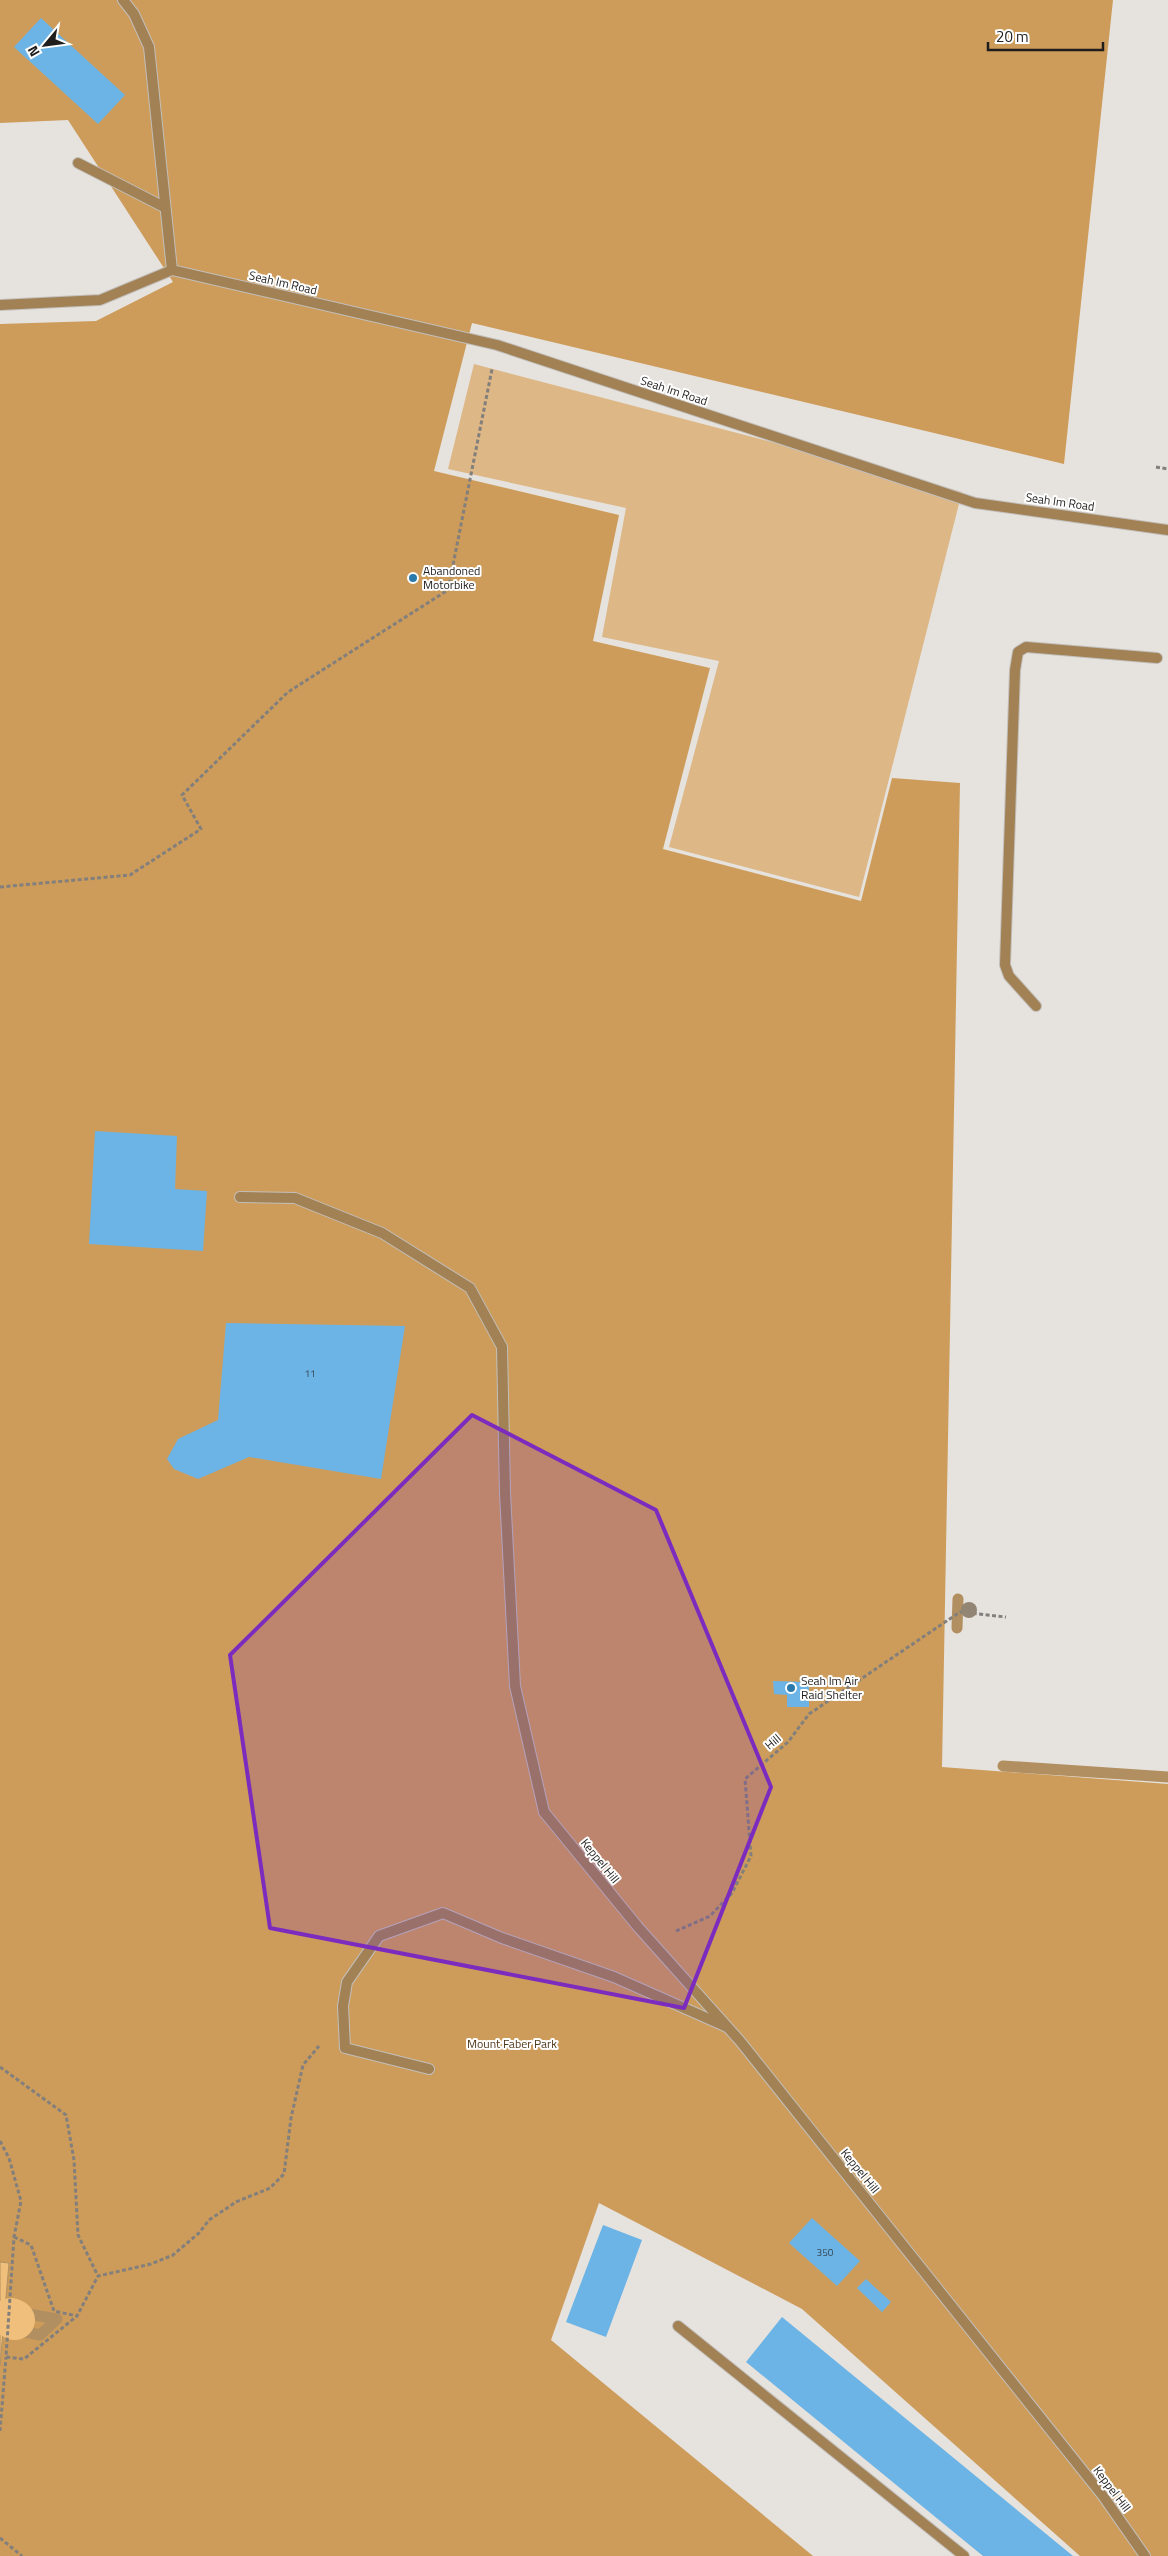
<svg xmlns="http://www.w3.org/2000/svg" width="1168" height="2556" viewBox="0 0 1168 2556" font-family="'Titillium Web',sans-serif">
  <rect width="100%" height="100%" fill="#e6e2de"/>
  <!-- green -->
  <path fill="#ddb786" d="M474,364L962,492L859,897L669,847L719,661L602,637L626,508L448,469Z"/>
  <!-- forest -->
  <path fill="#cd9c5a" d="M0,0H1113L1064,464L472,323L434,471L619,515L593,641L710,668L663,849L861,901L892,778L960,783L942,1767L1168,1784V2556H1080L802,2309L599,2203L551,2340L813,2556H0V2366L9,2263L0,2262V324L96,321L173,282L68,120L0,123Z"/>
  <!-- water -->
  <path fill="#f1bf7c" stroke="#b28f60" d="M0,2262L9,2263L0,2366Z"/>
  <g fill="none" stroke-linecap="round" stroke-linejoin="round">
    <!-- stream -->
    <path stroke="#b28f60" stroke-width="11" d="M957,1628L958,1599
      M1003,1766L1168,1777
      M17,2312L57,2319L40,2335L15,2330Z"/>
    <!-- canal -->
    <path stroke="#f1bf7c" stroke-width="40" d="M11,2318L15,2320"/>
  </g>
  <!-- building -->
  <path fill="#6cb4e6" d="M41,18L125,95L98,124L14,47Z
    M95,1131L177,1136L175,1189L207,1191L203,1251L89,1244Z
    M226,1323L405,1326L381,1479L249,1457L198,1479L174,1469L167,1459L178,1439L218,1420Z
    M773,1681L809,1682V1707H787V1695L774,1694Z
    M812,2218L860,2261L837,2286L789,2243Z
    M603,2225L642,2240L606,2337L566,2322Z
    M866,2279L891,2302L882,2312L857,2288Z
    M782,2317L1073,2556H983L746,2362Z"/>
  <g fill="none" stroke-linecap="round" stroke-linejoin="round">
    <defs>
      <path id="service" d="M78,163L164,207
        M1036,1006L1009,976L1005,965L1015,670L1018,652L1026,647L1157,658
        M240,1197L295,1198L382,1233L470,1288L502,1347L505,1493L515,1686L544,1812
        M429,2069L345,2048L343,2006L347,1982L379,1936L443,1913L502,1938L614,1977L727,2027
        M678,2326L964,2556"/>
      <path id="minor" d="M123,0L134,14L149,47L172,270
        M0,305L100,300L172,270L497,345L975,503L1168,530
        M544,1812L638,1927L740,2041L1103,2496L1145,2556"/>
    </defs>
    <!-- service casing -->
    <use href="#service" stroke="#c2bfbb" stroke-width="12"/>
    <!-- minor casing -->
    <use href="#minor" stroke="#c2bfbb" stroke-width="12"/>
    <!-- path -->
    <path stroke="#827f7c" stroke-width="3" stroke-dasharray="4 2.5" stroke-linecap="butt" d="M1156,467L1168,469
      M0,887L130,875L201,829L182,795L288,692L448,590L492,369
      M676,1931L710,1916L732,1893L751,1856L745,1779L788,1742L809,1714L960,1612L1006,1617
      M0,2067L66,2115L74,2160L78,2235L98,2276
      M0,2141L9,2158L21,2201L14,2237L6,2357L24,2359L77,2316L98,2276L151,2264L173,2255L199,2233L209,2220L236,2202L270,2188L284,2174L291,2118L303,2065L319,2046
      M14,2237L31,2245L54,2311L77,2316
      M0,2431L6,2357
      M0,2538L22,2556"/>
    <!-- service -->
    <use href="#service" stroke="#a28155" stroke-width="10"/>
    <!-- minor -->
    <use href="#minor" stroke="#a28155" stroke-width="10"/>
  </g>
  <!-- trees -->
  <circle fill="#928573" cx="969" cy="1610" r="8"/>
  <!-- marked area -->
  <path fill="#7b2cbf" fill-opacity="0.2" stroke="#7b2cbf" stroke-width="4" stroke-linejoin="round" d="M472,1415L656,1510L771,1787L684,2008L270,1928L230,1655Z"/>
  <!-- markers -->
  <g fill="#2b7aac" stroke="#fff" stroke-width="2">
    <circle cx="413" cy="578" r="5"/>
    <circle cx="791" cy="1688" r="5"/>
  </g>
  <g text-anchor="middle" stroke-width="4" stroke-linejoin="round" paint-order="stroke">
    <!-- number labels -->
    <g font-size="10" fill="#33444f">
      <text x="310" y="1377">11</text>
      <text x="825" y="2256">350</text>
    </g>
    <!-- street labels -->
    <g font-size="12" fill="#201e1d" stroke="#fff">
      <text transform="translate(283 283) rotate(13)" y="4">Seah Im Road</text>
      <text transform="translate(674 391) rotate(18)" y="4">Seah Im Road</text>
      <text transform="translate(1060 502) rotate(8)" y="4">Seah Im Road</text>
      <text transform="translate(773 1742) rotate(-40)" y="4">Hill</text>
      <text transform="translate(600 1861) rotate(51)" y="4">Keppel Hill</text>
      <text transform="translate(860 2171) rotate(51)" y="4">Keppel Hill</text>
      <text transform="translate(1112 2489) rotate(53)" y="4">Keppel Hill</text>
    </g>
    <!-- poi labels -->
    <g font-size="12" fill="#201e1d" stroke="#fff" text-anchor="start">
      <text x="423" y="575">Abandoned<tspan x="423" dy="14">Motorbike</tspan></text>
      <text x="801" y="1685">Seah Im Air<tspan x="801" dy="14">Raid Shelter</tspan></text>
    </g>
    <!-- park labels -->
    <g font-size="12" fill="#4e391b" stroke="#fff">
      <text x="512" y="2048">Mount Faber Park</text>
    </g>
  </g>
  <!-- north arrow -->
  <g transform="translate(45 45) rotate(241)" stroke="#ffffff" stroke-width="4" paint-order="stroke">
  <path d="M0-4L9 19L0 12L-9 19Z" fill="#201e1d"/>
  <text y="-8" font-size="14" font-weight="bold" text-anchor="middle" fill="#201e1d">N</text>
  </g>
  <!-- scale -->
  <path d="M988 42v8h115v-8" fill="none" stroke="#201e1d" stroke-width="2.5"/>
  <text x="996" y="42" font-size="15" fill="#201e1d" stroke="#ffffff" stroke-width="4" paint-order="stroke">20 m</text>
</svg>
